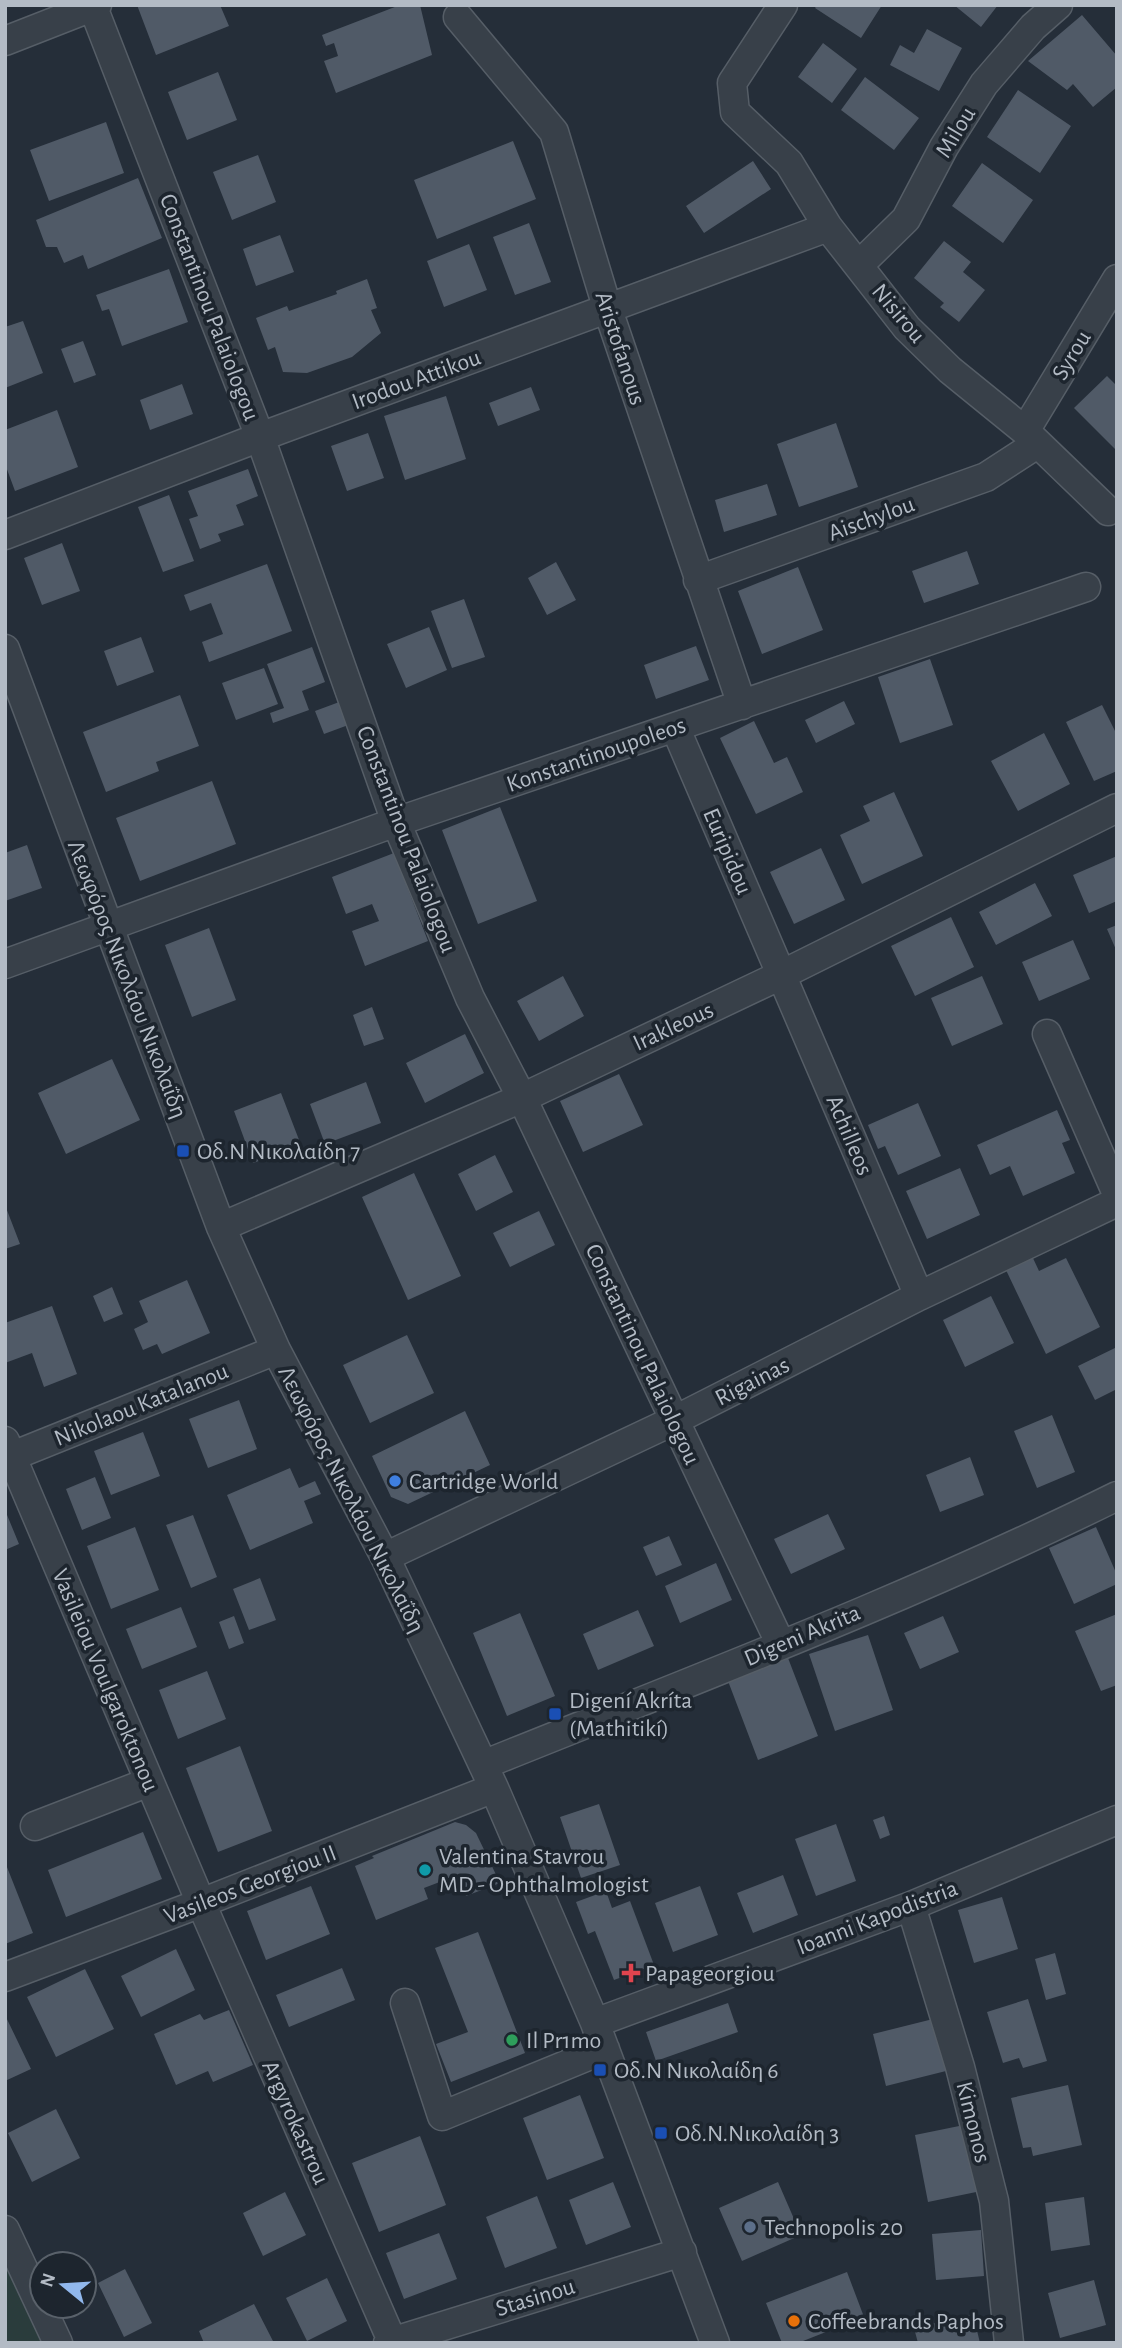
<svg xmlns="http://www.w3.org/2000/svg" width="1122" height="2348" viewBox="0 0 1122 2348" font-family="'Alegreya Sans',sans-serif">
  <rect width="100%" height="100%" fill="#252e39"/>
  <!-- green -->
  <path fill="#2a3c3c" d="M5,2259L46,2343H5Z"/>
  <!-- building -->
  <path fill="#505a67" d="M137,5H220L229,26L156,55Z
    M400,5H420L432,55L336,93L324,61L338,56L334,43L326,46L322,35Z
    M817,5H882L861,38L815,8Z
    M954,5H998L981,27Z
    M1082,15L1117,56V87L1093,107L1073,84L1067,90L1028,61Z
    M927,29L962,48L939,91L890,65L900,45L914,53Z
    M823,43L857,69L832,103L798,77Z
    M218,72L237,120L187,140L168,92Z
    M865,77L919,118L894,150L841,110Z
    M1018,90L1071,126L1040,173L987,137Z
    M106,122L124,173L49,201L30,150Z
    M513,141L536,199L437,239L414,180Z
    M258,155L276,202L232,220L213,172Z
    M753,161L771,189L704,233L686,206Z
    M982,163L1033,200L1003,243L952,206Z
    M138,178L162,238L88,269L83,255L64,263L57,247H46L36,220Z
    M529,223L551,282L515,295L493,237Z
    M280,235L294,272L256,286L243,249Z
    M944,241L971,262L963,272L985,290L959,322L940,307L944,303L914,278Z
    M469,244L487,290L444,307L427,261Z
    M169,269L188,322L122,346L109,309L102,311L96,295Z
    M367,279L377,308L371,310L381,333L352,357L307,373L283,372L275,347L268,350L256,318L287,306L289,311L337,294L336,291Z
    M23,321L43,373L5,388V327Z
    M83,341L96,375L74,383L61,349Z
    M1107,376L1117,386V451L1074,408Z
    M182,384L193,414L150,430L140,400Z
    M531,387L540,410L498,426L489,403Z
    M446,396L466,459L405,480L384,416Z
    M57,410L78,467L15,491L5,464V430Z
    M836,423L858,487L799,507L777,444Z
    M368,433L384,478L347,491L331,446Z
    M248,469L258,496L236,505L244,525L218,534L221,541L200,549L189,519L198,516L188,491Z
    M767,484L777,515L724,532L715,500Z
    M169,495L194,561L163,572L138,507Z
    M62,543L80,591L42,605L24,558Z
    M967,551L979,584L924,603L912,571Z
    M556,562L576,600L547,615L528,578Z
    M267,564L292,631L209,662L202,642L223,634L211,603L190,611L184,595Z
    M798,567L823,630L762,654L738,591Z
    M464,599L485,657L452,668L431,611Z
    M429,627L447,670L406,688L387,644Z
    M141,637L154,672L117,686L104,651Z
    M696,646L709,680L656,699L644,665Z
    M312,647L325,682L302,691L309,710L273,723L270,713L284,708L267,664Z
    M930,659L953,725L900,743L878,677Z
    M264,668L278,704L236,720L222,683Z
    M180,695L199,746L156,762L159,771L106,792L83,732Z
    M342,701L351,724L324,734L315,711Z
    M844,701L855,724L816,743L805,720Z
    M1102,705L1117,735V771L1094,781L1066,722Z
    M754,721L774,763L787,757L803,792L756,814L720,738Z
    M1044,733L1070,784L1018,811L991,761Z
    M212,781L236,844L140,881L116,818Z
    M894,792L923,856L862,884L840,835L870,821L863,806Z
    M500,807L537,901L478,924L442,830Z
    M27,845L42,888L5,901V853Z
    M821,848L845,900L794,924L770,872Z
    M394,853L428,941L365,966L352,931L379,921L372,904L346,914L332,877Z
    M1117,856V901L1089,913L1073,875Z
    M1035,883L1052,916L996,945L979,912Z
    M951,917L974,967L915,996L891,946Z
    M1117,925V952L1107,929Z
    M209,928L236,1000L192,1017L165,945Z
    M1073,940L1090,979L1039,1001L1022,962Z
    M563,976L584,1016L539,1041L517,1001Z
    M982,976L1003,1024L952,1046L931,998Z
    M372,1007L384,1039L364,1046L353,1015Z
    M465,1034L484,1073L425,1103L406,1063Z
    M112,1059L140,1120L66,1154L38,1093Z
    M619,1074L643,1125L583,1152L560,1101Z
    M366,1082L381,1123L325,1144L310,1104Z
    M281,1093L301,1145L253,1163L234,1111Z
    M918,1103L941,1156L898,1175L885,1146L878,1149L868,1125Z
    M1057,1110L1070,1140L1062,1143L1075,1173L1023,1196L1010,1166L990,1175L977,1145Z
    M495,1155L513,1192L476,1211L458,1174Z
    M960,1168L980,1215L927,1239L906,1191Z
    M414,1173L461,1276L408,1300L362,1197Z
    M5,1205L20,1244L5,1249Z
    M539,1211L555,1245L510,1267L493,1233Z
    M1032,1256L1039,1271L1066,1258L1100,1327L1046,1354L1006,1270Z
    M187,1280L210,1333L162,1354L157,1344L143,1350L134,1329L148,1322L139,1301Z
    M112,1287L123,1314L104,1322L93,1296Z
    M991,1296L1014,1343L965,1367L943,1320Z
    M52,1306L77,1374L44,1387L32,1353L5,1363V1323Z
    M407,1335L434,1393L370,1423L343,1365Z
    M1117,1347V1389L1095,1400L1078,1366Z
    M239,1400L257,1449L208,1468L189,1419Z
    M465,1411L490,1465L408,1504L391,1497L372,1456Z
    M1052,1415L1075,1472L1037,1488L1014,1431Z
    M143,1432L160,1476L111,1495L94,1451Z
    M970,1457L984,1495L940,1512L926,1475Z
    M290,1468L299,1488L315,1481L321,1494L304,1501L313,1523L250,1550L227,1495Z
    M95,1477L111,1518L82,1530L66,1489Z
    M5,1510L19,1544L5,1550Z
    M828,1514L845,1549L791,1574L774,1539Z
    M193,1515L217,1577L191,1588L166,1525Z
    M135,1527L159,1590L111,1609L87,1546Z
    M1096,1527L1117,1575V1584L1074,1604L1049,1548Z
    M669,1536L682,1565L656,1576L643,1547Z
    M716,1563L732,1600L680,1623L665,1586Z
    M260,1578L276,1620L249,1630L233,1589Z
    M181,1607L197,1647L142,1669L126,1629Z
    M638,1610L654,1646L598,1670L583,1634Z
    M520,1613L555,1696L507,1716L473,1633Z
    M1117,1614V1685L1101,1691L1075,1631Z
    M234,1616L244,1643L229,1649L219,1622Z
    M943,1616L959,1652L920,1669L904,1633Z
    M868,1635L893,1710L835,1731L809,1654Z
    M788,1658L818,1736L758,1760L728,1681Z
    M207,1671L226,1719L178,1739L159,1690Z
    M240,1746L272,1831L218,1852L186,1768Z
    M599,1804L620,1865L581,1878L560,1817Z
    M884,1816L890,1835L880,1839L873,1820Z
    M455,1822L466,1825L476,1833L500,1883L466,1896L458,1875L424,1888L428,1899L376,1920L355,1866L374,1858L372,1856Z
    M836,1824L856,1881L816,1896L795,1839Z
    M143,1832L162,1879L66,1917L48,1870Z
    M5,1862L33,1933L5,1944Z
    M783,1875L798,1915L753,1933L737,1893Z
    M311,1886L330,1934L266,1960L247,1911Z
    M700,1886L718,1935L673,1952L655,1903Z
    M606,1891L612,1908L630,1901L654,1965L614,1980L595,1931L588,1934L576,1902Z
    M1002,1897L1018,1949L974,1963L958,1910Z
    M478,1932L525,2053L451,2082L436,2044L468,2032L435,1948Z
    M176,1949L195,1990L141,2017L121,1976Z
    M1055,1953L1066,1994L1046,2000L1035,1959Z
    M342,1968L355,2000L289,2027L276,1995Z
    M85,1969L114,2029L56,2057L27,1997Z
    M1028,1999L1047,2061L1023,2068L1019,2058L1003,2063L987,2012Z
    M728,2003L738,2032L656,2061L646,2032Z
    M229,2010L253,2065L213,2082L208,2071L176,2085L154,2034L200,2014L204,2020Z
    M5,2015L31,2069L5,2081Z
    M933,2019L946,2071L886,2086L873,2034Z
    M1068,2085L1082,2145L1033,2156L1031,2147L1023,2148L1011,2098Z
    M580,2095L604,2158L547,2180L523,2118Z
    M56,2109L80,2158L32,2182L8,2133Z
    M969,2124L981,2191L928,2202L915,2135Z
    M420,2136L446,2205L379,2232L352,2163Z
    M613,2182L631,2227L586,2245L569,2200Z
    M778,2182L801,2235L742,2261L719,2208Z
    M285,2192L306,2235L263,2256L243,2213Z
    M537,2196L557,2248L505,2268L486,2217Z
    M1084,2197L1090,2245L1051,2251L1045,2203Z
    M981,2230L984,2276L936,2280L932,2234Z
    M439,2233L457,2279L404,2299L386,2253Z
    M125,2269L152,2323L124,2337L98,2283Z
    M847,2272L864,2317L798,2343H782L766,2303Z
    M327,2278L347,2321L307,2341L286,2298Z
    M1094,2280L1106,2325L1060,2338L1048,2293Z
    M254,2304L274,2343H204L199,2331Z
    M973,2314L980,2343H918L914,2328Z"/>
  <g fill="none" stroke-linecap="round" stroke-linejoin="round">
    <defs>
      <path id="minor" d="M783,5L732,83L735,112L789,163L828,227L907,328L950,370L1025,431L1108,511
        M93,7L260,437L396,822L470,998L522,1098L781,1645
        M458,17L554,132L607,307L742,705
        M5,41L97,5
        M859,265L906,219L944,147L984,84L1033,27L1058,5
        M1025,431L1117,279
        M5,535L260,437L828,227
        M698,580L986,477L1037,444
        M5,649L221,1227L276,1350L385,1557L494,1788L595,2023L715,2343
        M675,727L919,1296
        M5,964L396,822L1086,587
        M1047,1034L1117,1194
        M221,1227L522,1098L781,975L1117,808
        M5,1441L201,1903L392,2341
        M5,1459L276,1350
        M385,1557L675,1420L919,1296L1117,1202
        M483,1765C696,1679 911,1598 1117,1496
        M35,1826L149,1782
        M911,1906L960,2067L994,2201L1009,2343
        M5,1977L201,1903L494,1788
        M405,2003L442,2116L605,2049
        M595,2023L911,1906L1117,1820
        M5,2230L58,2343
        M388,2343L682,2252"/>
    </defs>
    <!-- minor casing -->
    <use href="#minor" stroke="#565e67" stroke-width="31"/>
    <!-- minor -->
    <use href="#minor" stroke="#384049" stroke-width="28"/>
  </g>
  <!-- markers -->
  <g fill="#1a4fb4" stroke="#1d252e" stroke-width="2.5">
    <rect x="176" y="1144" width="14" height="14" rx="3.5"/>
    <rect x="548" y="1707" width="14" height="14" rx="3.5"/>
    <rect x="593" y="2063" width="14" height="14" rx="3.5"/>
    <rect x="654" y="2126" width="14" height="14" rx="3.5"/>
  </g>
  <circle fill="#3f7fe0" stroke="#1d252e" stroke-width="2.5" cx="395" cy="1481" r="7"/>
  <circle fill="#0f9aa8" stroke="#1d252e" stroke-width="2.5" cx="425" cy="1870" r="7"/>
  <path fill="#e0444e" stroke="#1d252e" stroke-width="2.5" d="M627.5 1962.5h7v7h7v7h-7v7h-7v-7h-7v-7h7z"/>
  <circle fill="#2e9e5b" stroke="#1d252e" stroke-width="2.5" cx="512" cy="2040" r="7"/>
  <circle fill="#5c6f8a" stroke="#1d252e" stroke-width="2.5" cx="750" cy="2227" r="7"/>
  <circle fill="#e8710a" stroke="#1d252e" stroke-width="2.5" cx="794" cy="2321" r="7"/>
  <g text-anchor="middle" stroke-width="7" stroke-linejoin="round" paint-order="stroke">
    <!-- street labels -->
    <g font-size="24" fill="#b3bbc5" stroke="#1d252e">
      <text transform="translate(955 132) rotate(-59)" y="8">Milou</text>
      <text transform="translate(210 307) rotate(69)" y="8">Constantinou Palaiologou</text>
      <text transform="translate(899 313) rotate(50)" y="8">Nisirou</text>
      <text transform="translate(621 348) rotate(72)" y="8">Aristofanous</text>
      <text transform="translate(1071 355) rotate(-59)" y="8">Syrou</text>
      <text transform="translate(416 379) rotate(-20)" y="8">Irodou Attikou</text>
      <text transform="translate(871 518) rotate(-20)" y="8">Aischylou</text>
      <text transform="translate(596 754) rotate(-19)" y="8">Konstantinoupoleos</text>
      <text transform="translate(407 839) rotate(69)" y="8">Constantinou Palaiologou</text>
      <text transform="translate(728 851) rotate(67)" y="8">Euripidou</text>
      <text transform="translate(128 979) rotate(69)" y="8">Λεωφόρος Νικολάου Νικολαΐδη</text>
      <text transform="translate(673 1026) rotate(-25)" y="8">Irakleous</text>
      <text transform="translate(850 1135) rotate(67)" y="8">Achilleos</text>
      <text transform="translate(643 1354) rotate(65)" y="8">Constantinou Palaiologou</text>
      <text transform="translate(752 1381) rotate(-27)" y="8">Rigainas</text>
      <text transform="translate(141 1404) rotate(-22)" y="8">Nikolaou Katalanou</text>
      <text transform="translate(352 1499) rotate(63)" y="8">Λεωφόρος Νικολάου Νικολαΐδη</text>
      <text transform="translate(802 1635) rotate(-23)" y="8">Digeni Akrita</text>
      <text transform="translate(106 1680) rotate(67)" y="8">Vasileiou Voulgaroktonou</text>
      <text transform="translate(250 1884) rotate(-21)" y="8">Vasileos Georgiou II</text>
      <text transform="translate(877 1917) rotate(-21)" y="8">Ioanni Kapodistria</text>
      <text transform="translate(296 2122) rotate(66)" y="8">Argyrokastrou</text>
      <text transform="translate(974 2122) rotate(76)" y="8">Kimonos</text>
      <text transform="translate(535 2297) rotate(-17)" y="8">Stasinou</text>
    </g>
    <!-- poi labels -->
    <g font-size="24" fill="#b3bbc5" stroke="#1d252e" text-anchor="start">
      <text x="197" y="1159">Οδ.Ν Νικολαίδη 7</text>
      <text x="409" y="1489">Cartridge World</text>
      <text x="569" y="1708">Digení Akríta<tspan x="569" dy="28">(Mathitikí)</tspan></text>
      <text x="439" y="1864">Valentina Stavrou<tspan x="439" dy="28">MD - Ophthalmologist</tspan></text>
      <text x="645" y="1981">Papageorgiou</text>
      <text x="526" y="2048">Il Pr1mo</text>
      <text x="614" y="2078">Οδ.Ν Νικολαίδη 6</text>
      <text x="675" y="2141">Οδ.Ν.Νικολαίδη 3</text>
      <text x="764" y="2235">Technopolis 20</text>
      <text x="808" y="2329">Coffeebrands Paphos</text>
    </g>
  </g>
  <!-- border -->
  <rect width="1122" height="2348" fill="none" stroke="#b3bbc5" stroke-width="14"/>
  <!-- north arrow -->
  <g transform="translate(63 2285) rotate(288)"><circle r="33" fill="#1d252e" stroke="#59616a" stroke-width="2"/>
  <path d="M0-5L12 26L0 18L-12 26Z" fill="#91b8ed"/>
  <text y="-10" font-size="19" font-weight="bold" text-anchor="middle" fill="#b3bbc5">N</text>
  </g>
</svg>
